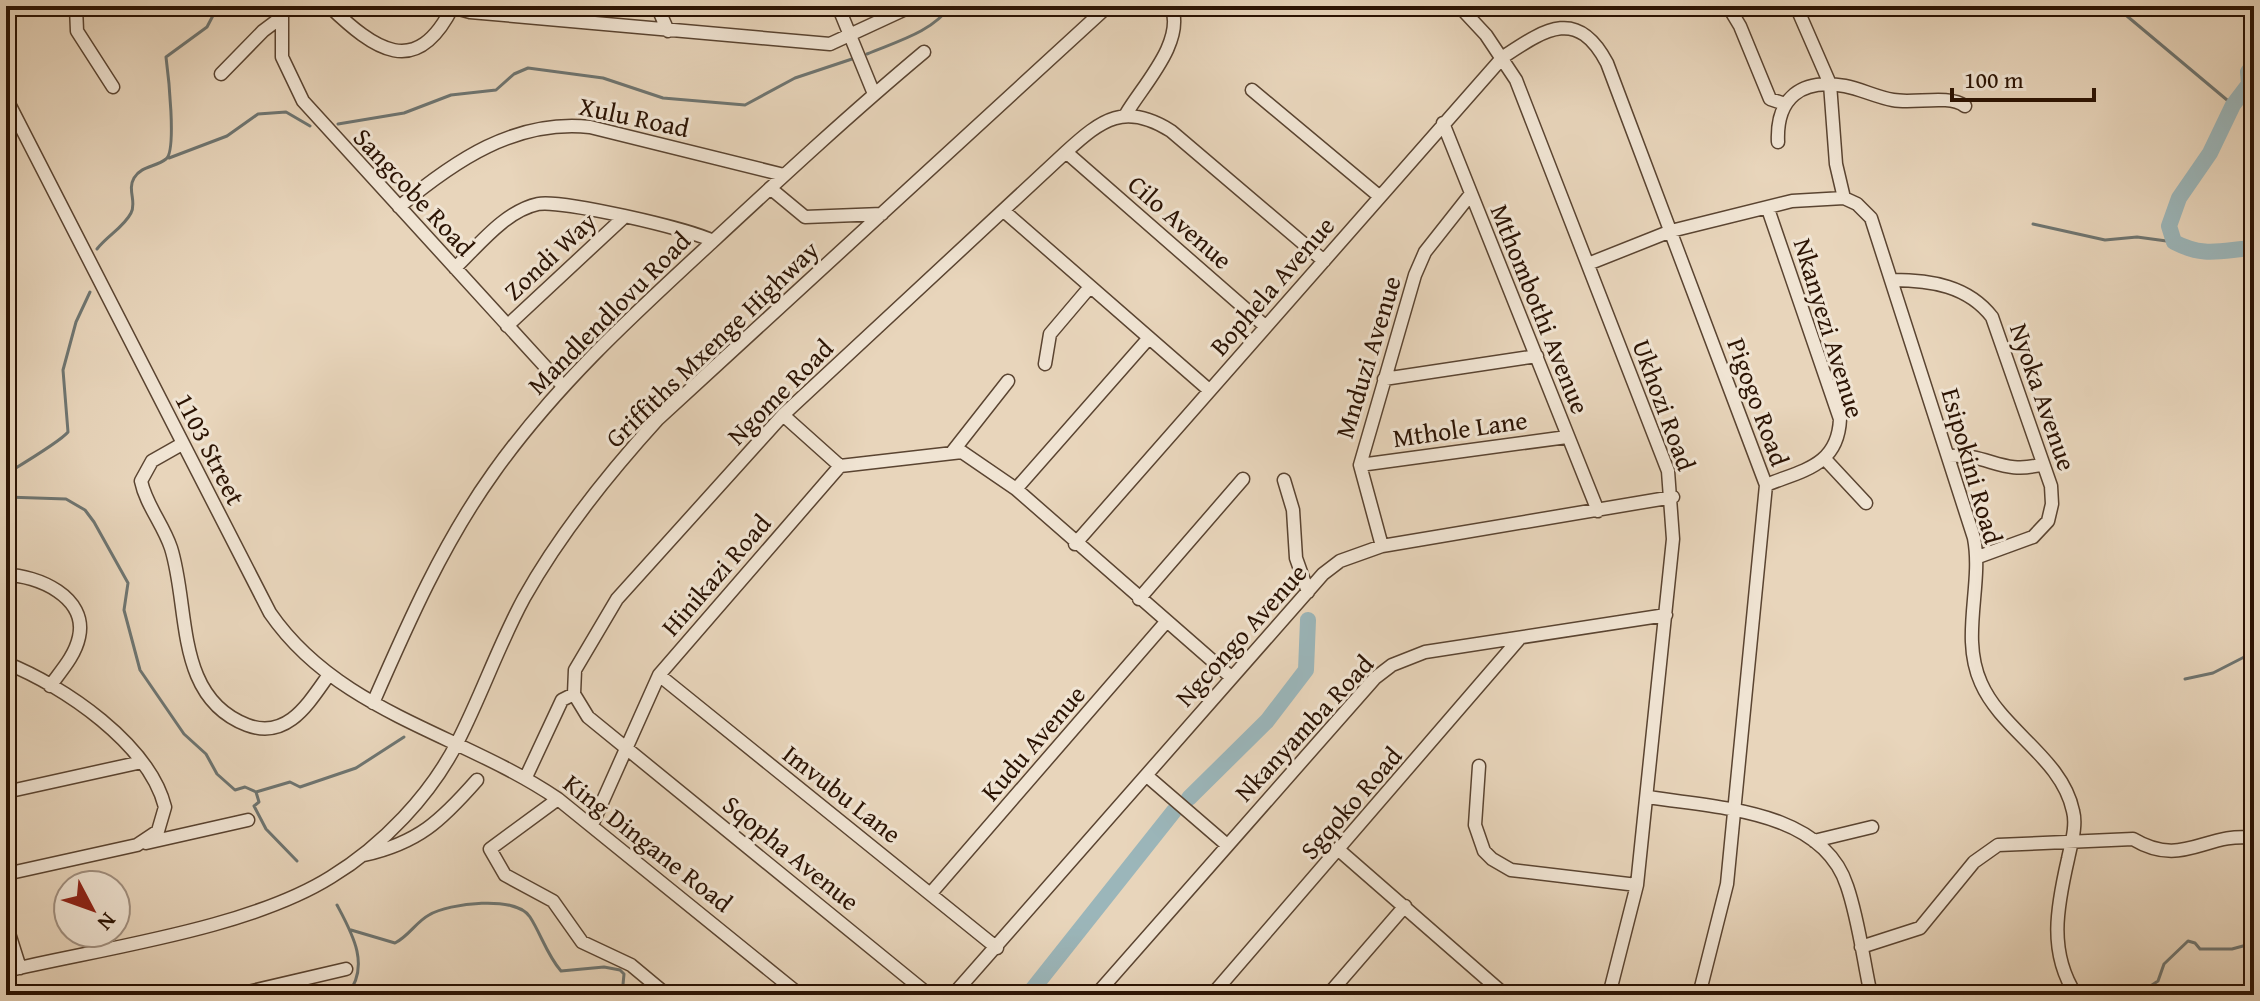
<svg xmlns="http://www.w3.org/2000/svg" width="2260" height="1001" viewBox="0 0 2260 1001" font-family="'Gentium Book Plus',serif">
  <rect width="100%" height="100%" fill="#e8d5bb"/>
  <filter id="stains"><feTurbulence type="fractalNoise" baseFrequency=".0025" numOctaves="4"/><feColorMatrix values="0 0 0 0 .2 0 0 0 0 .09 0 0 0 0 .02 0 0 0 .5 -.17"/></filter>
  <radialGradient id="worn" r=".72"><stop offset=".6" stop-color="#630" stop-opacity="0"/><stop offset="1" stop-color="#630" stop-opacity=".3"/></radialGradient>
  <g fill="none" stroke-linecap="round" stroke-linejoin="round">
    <!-- stream -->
    <path stroke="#6e7571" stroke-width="3" d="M2115,6L2233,105
      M867,54C895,42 933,32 950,6
      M338,124L404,113L451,95L496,90L514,74L528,68L603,78L663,98L745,105L795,78L852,59
      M169,158L227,136L258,114L286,112L310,126
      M2033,224L2105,240L2137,237L2174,242
      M97,249C107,236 124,227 131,213C137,202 127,190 134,178C141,166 156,167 166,159C177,151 168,72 166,57L207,27L218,6
      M6,474C19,466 61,441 68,432L63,370L76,322L90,292
      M6,497L66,499L85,510L94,522L128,583L124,610L140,670L184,734L206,754L217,774L235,790L245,787L256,792L259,802L254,806L266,829L297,861
      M2185,679L2213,673L2254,652
      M256,792L290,782L300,787L356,768L404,737
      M337,905C352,933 371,966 347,995
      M351,930L395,943C409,936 416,922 429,915C449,903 516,895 530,917C541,934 547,955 561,971L604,967L620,970L624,974L622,995
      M2137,995L2158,981L2164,964L2188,941L2195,943L2200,949H2232L2254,943"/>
    <!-- river -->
    <path stroke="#9bb6ba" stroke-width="16" d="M2254,64L2248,72L2249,84L2233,105L2210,153L2179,198L2169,226L2174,242C2205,258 2221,250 2254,248
      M1189,798L1267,721L1306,670L1308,620
      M1028,995L1174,811"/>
    <defs>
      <path id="minor" d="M282,6V57L303,101L562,385
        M329,6C374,49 416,81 453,6
        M448,6L470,12L830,44L912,6
        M657,6L668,31
        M838,6L874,94
        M1459,6L1486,35L1516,80L1668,471L1673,539L1637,885L1609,995
        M1728,6L1740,26L1770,99L1785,104
        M1796,6L1830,84L1836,164L1844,198
        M76,7L77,31L113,87
        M221,74L263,31L279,19
        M1252,90L1379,196
        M6,98L270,613C339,713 461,733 558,799L800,995
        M1126,114C1143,85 1186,41 1171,6
        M1443,123L1598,511
        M1778,142C1776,98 1801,78 1845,86C1861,89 1876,97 1893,100C1915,104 1948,94 1965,106
        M1066,152L1265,326
        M770,188L805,217L882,214
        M399,207C454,161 515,119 590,127L784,175
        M1005,212L1209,390
        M1588,264L1671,231L1792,201L1844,198L1857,204L1871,218L1974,538C1983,585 1960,637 1981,683C2002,731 2062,758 2073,811C2077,826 2071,844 2068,859C2057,907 2048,952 2076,995
        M455,268C478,246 505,211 538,204C560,199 690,229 713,241
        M1893,280C1931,280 1968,286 1992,317L2051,486L2052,504L2048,521L2033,537L1978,557
        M507,326L623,218
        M1045,364L1050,334L1089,288
        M1384,379L1537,356
        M783,415L840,466
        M182,444L152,461L141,481C146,505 163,524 171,548C190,608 174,697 247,725C287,740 308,704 328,676
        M953,451L1008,381
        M1949,456C1989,453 2002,476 2043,464
        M1825,459L1866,503
        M1360,465L1567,437
        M1284,480L1293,510L1296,558L1308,592
        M1766,485C1803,470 1838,466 1840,419L1768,209
        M1016,489L1148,339
        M1075,544L1503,57C1544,30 1577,6 1607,63L1766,485L1727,884L1699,995
        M1382,546L1360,465L1415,275L1425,252L1470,195
        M6,575C37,575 88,597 79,637C75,656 61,671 50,686
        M1139,599L1243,479
        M6,663C64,686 149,744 165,807L158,831L137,845L6,874
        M659,675L997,948
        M373,703C408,623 443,543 494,472C556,385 633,315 711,243C781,178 851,113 924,52
        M1479,766L1475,825L1484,851L1492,859L1511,870L1637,885
        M1147,776L1227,845
        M526,777L562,700L574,694
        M6,792L142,762
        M1649,797C1715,808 1822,809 1847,886C1859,921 1863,959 1871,995
        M558,799L490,849L505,875L553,901L582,942L631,965L667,995
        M592,825L659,675L840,466L962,452L1016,489L1231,677
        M1814,841L1872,827
        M146,843L248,820
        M1340,851L1505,995
        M364,855C418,843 441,821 477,780
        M932,892L1166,622
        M7,927L20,968
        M1861,947L1920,928L1974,862L1998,845L2133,839C2183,869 2206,831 2254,838
        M6,971C103,948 248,929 331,877C382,846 431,795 458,741C482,694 499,644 524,598C561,532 608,474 658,419L1108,6
        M235,995L346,969
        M929,995L588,717L574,694L575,670L617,599L783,415L1066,152C1102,119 1125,102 1171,131L1324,261
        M953,995L1323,574L1340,561L1382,546L1673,497
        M1096,995L1375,678L1392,665L1425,652L1666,615
        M1212,995L1520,638
        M1328,995L1405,906"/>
    </defs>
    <!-- minor casing -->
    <use href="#minor" stroke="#5a4431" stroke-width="15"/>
    <!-- minor -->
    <use href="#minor" stroke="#f0e4d3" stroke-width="12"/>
  </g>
  <g text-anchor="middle" stroke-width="6" stroke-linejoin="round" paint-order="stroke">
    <!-- street labels -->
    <g font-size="26" fill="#2b1303" stroke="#f0e4d3">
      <text transform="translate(634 117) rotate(12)" y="9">Xulu Road</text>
      <text transform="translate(414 192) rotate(47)" y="9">Sangcobe Road</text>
      <text transform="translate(1180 222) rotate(41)" y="9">Cilo Avenue</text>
      <text transform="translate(550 256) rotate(-43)" y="9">Zondi Way</text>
      <text transform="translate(1272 286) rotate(-49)" y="9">Bophela Avenue</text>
      <text transform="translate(1540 309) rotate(68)" y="9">Mthombothi Avenue</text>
      <text transform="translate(609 313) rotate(-45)" y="9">Mandlendlovu Road</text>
      <text transform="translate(1829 328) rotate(73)" y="9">Nkanyezi Avenue</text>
      <text transform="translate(712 344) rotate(-44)" y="9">Griffiths Mxenge Highway</text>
      <text transform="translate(1368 357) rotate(-73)" y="9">Mnduzi Avenue</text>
      <text transform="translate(780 392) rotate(-45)" y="9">Ngome Road</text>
      <text transform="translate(2043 397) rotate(71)" y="9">Nyoka Avenue</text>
      <text transform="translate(1758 402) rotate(70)" y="9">Pigogo Road</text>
      <text transform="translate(1664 405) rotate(70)" y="9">Ukhozi Road</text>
      <text transform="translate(1460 429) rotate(-8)" y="9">Mthole Lane</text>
      <text transform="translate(210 449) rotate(63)" y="9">1103 Street</text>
      <text transform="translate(1972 466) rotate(74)" y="9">Esipokini Road</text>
      <text transform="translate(716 575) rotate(-49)" y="9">Hinikazi Road</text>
      <text transform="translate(1241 635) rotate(-48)" y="9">Ngcongo Avenue</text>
      <text transform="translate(1304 728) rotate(-47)" y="9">Nkanyamba Road</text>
      <text transform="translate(1033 743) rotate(-49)" y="9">Kudu Avenue</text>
      <text transform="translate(842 794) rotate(38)" y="9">Imvubu Lane</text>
      <text transform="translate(1351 803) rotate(-49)" y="9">Sgqoko Road</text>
      <text transform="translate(648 843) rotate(38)" y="9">King Dingane Road</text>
      <text transform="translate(791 853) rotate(39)" y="9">Sqopha Avenue</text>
    </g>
  </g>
  <!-- margin -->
  <rect width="2260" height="1001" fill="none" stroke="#e8d5bb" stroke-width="32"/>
  <rect x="8" y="8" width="2244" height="985" fill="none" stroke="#2b1303" stroke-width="4"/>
  <rect x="16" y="16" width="2228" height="969" fill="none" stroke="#2b1303" stroke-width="2"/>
  <!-- north arrow -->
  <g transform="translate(92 909) rotate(131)"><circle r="38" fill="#f0e4d3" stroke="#a19080" stroke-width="2"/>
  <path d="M0-6L14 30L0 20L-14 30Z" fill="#8f2418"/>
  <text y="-12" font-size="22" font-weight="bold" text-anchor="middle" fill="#2b1303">N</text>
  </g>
  <!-- scale -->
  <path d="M1952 88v12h142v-12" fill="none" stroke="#2b1303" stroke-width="4"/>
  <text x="1964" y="88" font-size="24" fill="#2b1303" stroke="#f0e4d3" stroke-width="6" paint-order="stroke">100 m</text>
  <rect width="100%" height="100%" filter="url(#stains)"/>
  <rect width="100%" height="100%" fill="url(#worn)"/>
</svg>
